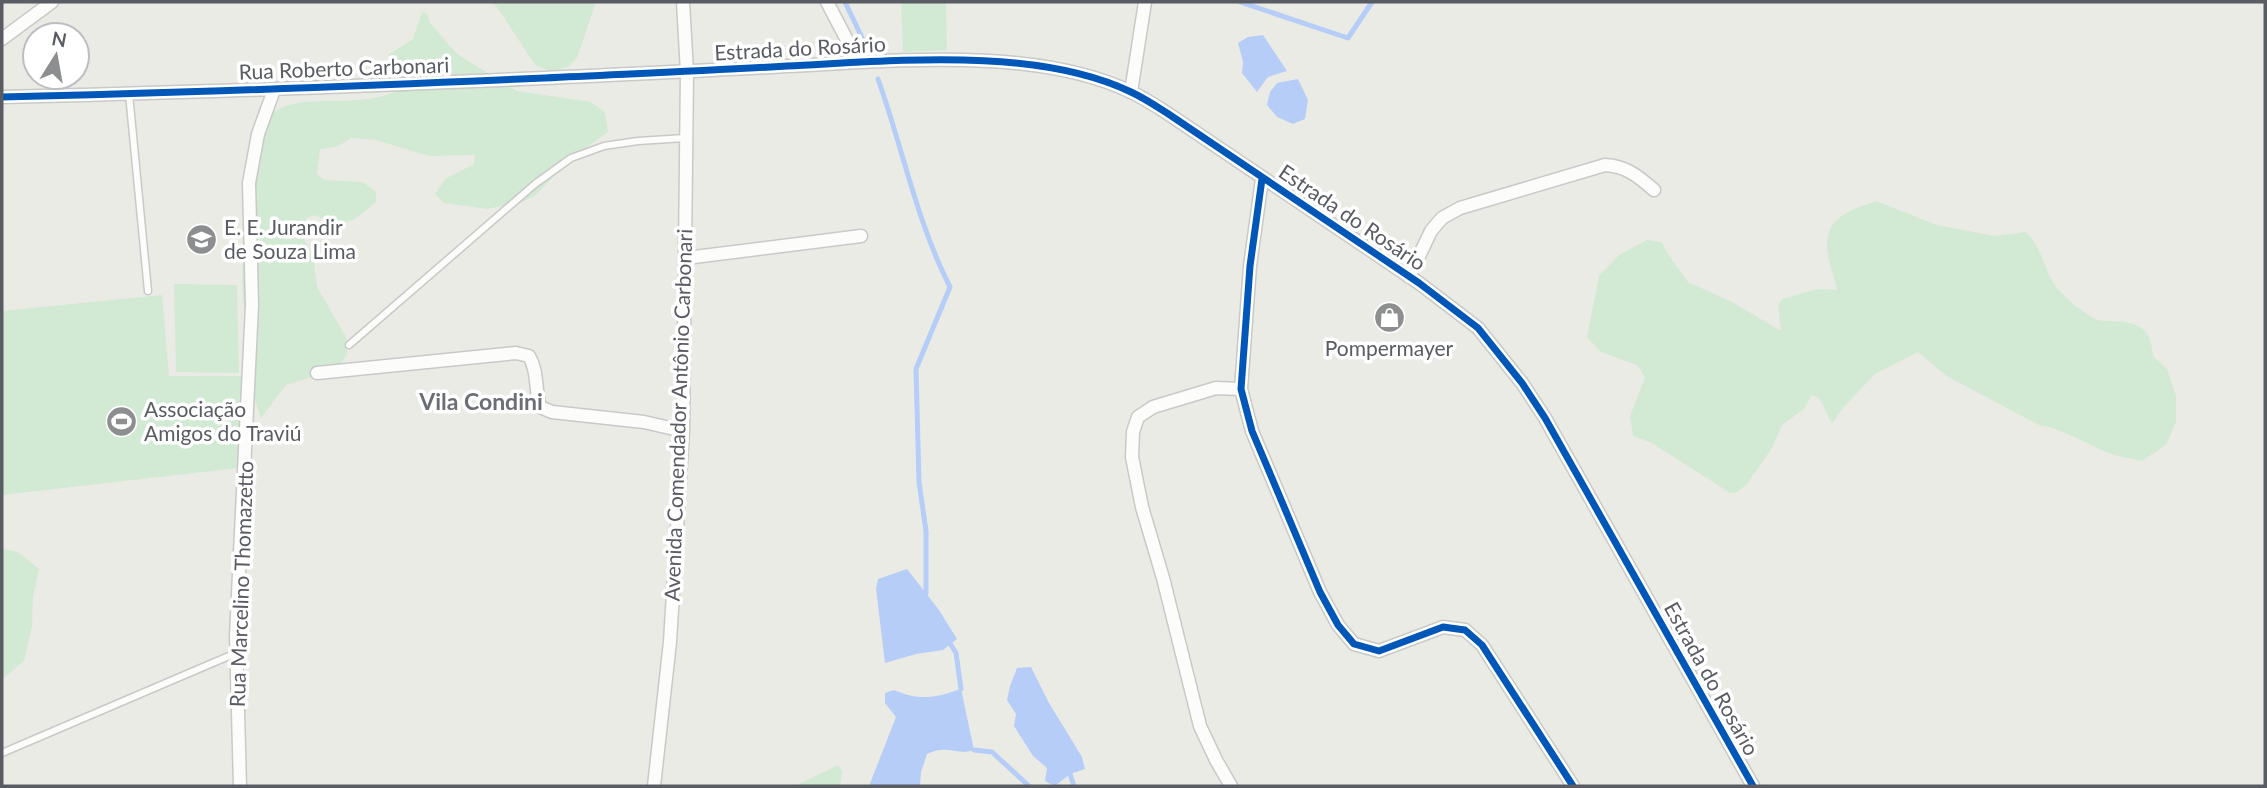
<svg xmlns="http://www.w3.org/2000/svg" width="2267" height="788" viewBox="0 0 2267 788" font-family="Lato,sans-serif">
  <rect width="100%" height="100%" fill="#ebebe5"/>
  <!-- green -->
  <path fill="#d2e9d4" d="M490,2H596L577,58L569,66L552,72L535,65L497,7Z
    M901,2H946L947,50L903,52Z
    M422,12L427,13L430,23L457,54L517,91L591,102L605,112L608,132L569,160L535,196L522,202L487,209L444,203L435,194L445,179L474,164L475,155L429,156L376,140L352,138L336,147L320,149L317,174L325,180L363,182L376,192V202C353,223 344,229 315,215L307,218L301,229L302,236L313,255L317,287L346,337L347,355L337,369L286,385L261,418L249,383L242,280L248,154C267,83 319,108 374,98C385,96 395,92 406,88L407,80L388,55L413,39Z
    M1876,201L1937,225L1995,236L2026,232C2042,248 2043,266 2054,284C2063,297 2081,311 2095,319C2100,321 2105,321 2111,321C2138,322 2151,327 2153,356L2167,369L2176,396V422L2166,445L2142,461C2131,458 2119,457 2109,453C2093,447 2053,424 2041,426L1948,377L1918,352L1875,374L1842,409L1832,424L1820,399L1812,395L1804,409L1782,425L1772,448L1747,484L1737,492L1730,493L1652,443L1633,436L1630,416L1645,377L1637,365L1601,352L1587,337L1599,276L1619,255L1647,240L1662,242L1666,251L1688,282L1732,302L1781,331L1778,306L1782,299L1817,289L1837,290C1831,263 1814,232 1845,214C1854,208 1866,205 1876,201Z
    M174,284L237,285L239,373L176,372Z
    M162,295L169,376H242L238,468L2,495V311Z
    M2,549L18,552L39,569L33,597L32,626L24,661L4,678L2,676Z
    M838,765L842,771L840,786H795Z"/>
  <!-- water -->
  <path fill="#b6cdf7" d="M1263,35L1287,71L1268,77L1257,92L1242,73L1243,62L1238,43L1248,37Z
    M1298,79L1308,100L1305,119L1293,124L1277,117L1267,105L1270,92L1277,83Z
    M907,569L939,610L957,639L943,650L916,654L885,663L876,589L878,579Z
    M1031,667L1049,703L1082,757L1085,769L1070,774L1055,786L1045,781L1047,768L1033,756L1014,726L1016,714L1007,700L1010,686L1017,668Z
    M961,689L974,750C954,756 949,744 927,754L921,772L920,785L917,786H869L896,717L885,703V693L894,690C920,701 935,698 961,689Z"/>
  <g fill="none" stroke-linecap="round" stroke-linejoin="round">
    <!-- stream -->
    <path stroke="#b6cdf7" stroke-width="5" d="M845,2L867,48
      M1240,2L1348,38L1372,2
      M878,79C903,149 916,220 950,287L916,369L919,482L926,531V593
      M951,645L956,653L961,689
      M974,750L992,752L1029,786
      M1070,774L1074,786"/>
    <defs>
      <path id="service" d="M129,94L148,291
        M349,345L535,184L571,158L604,146L638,141L685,138
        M2,753L236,653"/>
      <path id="minor" d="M827,2L848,42L855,61
        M2,39L52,2
        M1131,92L1145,2
        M2,97C183,93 364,86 545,78C626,74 706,71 787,66C892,61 1035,46 1131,92C1144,98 1156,106 1167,113L1419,283L1478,328L1522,383L1545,418L1753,786
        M1262,179L1250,266L1241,389L1252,431L1320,592L1338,625L1354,644L1379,651L1443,627L1465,630L1482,645L1573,786
        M686,258L861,236
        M1409,277L1431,231L1442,218L1460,208L1605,165C1626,166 1638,176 1654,190
        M317,373L516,353L529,356C538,371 535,389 540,407L552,412L644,422L683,431
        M240,786L236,636L252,305L249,183L258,134L274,90
        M654,786L670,642L683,431L687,72L683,2
        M1231,786L1216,760L1200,726L1163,578L1142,507L1132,457L1133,432L1138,417L1153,407L1216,388L1241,389"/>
    </defs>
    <!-- service casing -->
    <use href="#service" stroke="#c9c9c8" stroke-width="9"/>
    <!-- minor casing -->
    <use href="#minor" stroke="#c9c9c8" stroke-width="15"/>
    <!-- service -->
    <use href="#service" stroke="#fcfcfb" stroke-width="6"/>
    <!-- minor -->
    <use href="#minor" stroke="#fcfcfb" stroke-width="12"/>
    <defs>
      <path id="cycleway" d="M2,97C183,93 364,86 545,78C626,74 706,71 787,66C892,61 1035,46 1131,92C1144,98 1156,106 1167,113L1419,283L1478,328L1522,383L1545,418L1753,786
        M1262,179L1250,266L1241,389L1252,431L1320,592L1338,625L1354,644L1379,651L1443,627L1465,630L1482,645L1573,786"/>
    </defs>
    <!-- cycleway casing -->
    <use href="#cycleway" stroke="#fff" stroke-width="11"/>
    <!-- cycleway -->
    <use href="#cycleway" stroke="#0057b8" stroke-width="7"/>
  </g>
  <!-- icons -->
  <defs>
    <symbol id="school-disc" viewBox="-11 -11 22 22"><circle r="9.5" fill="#8d8e90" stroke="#fff"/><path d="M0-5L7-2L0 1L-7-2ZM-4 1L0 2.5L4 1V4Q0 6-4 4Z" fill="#fff"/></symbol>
    <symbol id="shop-disc" viewBox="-11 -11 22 22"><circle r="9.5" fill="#8d8e90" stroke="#fff"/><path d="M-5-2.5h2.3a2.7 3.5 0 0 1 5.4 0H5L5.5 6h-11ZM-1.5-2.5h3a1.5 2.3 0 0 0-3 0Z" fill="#fff"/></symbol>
    <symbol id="stadium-disc" viewBox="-11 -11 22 22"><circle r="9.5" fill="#8d8e90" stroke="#fff"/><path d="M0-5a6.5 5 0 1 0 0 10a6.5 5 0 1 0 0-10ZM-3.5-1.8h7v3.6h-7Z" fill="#fff"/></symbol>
  </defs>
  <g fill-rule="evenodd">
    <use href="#school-disc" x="184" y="222" width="35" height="35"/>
    <use href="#shop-disc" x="1372" y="300" width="35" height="35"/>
    <use href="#stadium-disc" x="104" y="404" width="35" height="35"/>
  </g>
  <g text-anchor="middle" stroke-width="7" stroke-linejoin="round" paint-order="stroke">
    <!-- street labels -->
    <g font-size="21" fill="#5a5c63" stroke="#fff">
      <text transform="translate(800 49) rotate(-3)" y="7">Estrada do Rosário</text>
      <text transform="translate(344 69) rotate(-2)" y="7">Rua Roberto Carbonari</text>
      <text transform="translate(1352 218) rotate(34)" y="7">Estrada do Rosário</text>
      <text transform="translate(679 415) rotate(-88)" y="7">Avenida Comendador Antônio Carbonari</text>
      <text transform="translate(242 584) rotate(-88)" y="7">Rua Marcelino Thomazetto</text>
      <text transform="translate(1711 679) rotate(61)" y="7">Estrada do Rosário</text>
    </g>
    <!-- poi labels -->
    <g font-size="21" fill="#5a5c63" stroke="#fff" text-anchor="start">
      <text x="224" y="235">E. E. Jurandir<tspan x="224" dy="24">de Souza Lima</tspan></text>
      <text x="1389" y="356" text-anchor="middle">Pompermayer</text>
      <text x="144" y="417">Associação<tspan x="144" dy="24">Amigos do Traviú</tspan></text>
    </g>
    <!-- neighbourhood labels -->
    <g font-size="23" font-weight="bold" fill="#6b6e75" stroke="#fff">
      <text x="481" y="410">Vila Condini</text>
    </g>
  </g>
  <!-- border -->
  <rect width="2267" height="788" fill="none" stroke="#5a5c63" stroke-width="7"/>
  <!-- north arrow -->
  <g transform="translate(56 56) rotate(11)"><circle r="33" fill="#ffffff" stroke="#bdbec1" stroke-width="2"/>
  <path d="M0-5L12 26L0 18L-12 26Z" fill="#8d8e90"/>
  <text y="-10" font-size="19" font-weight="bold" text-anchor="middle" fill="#5a5c63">N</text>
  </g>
</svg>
